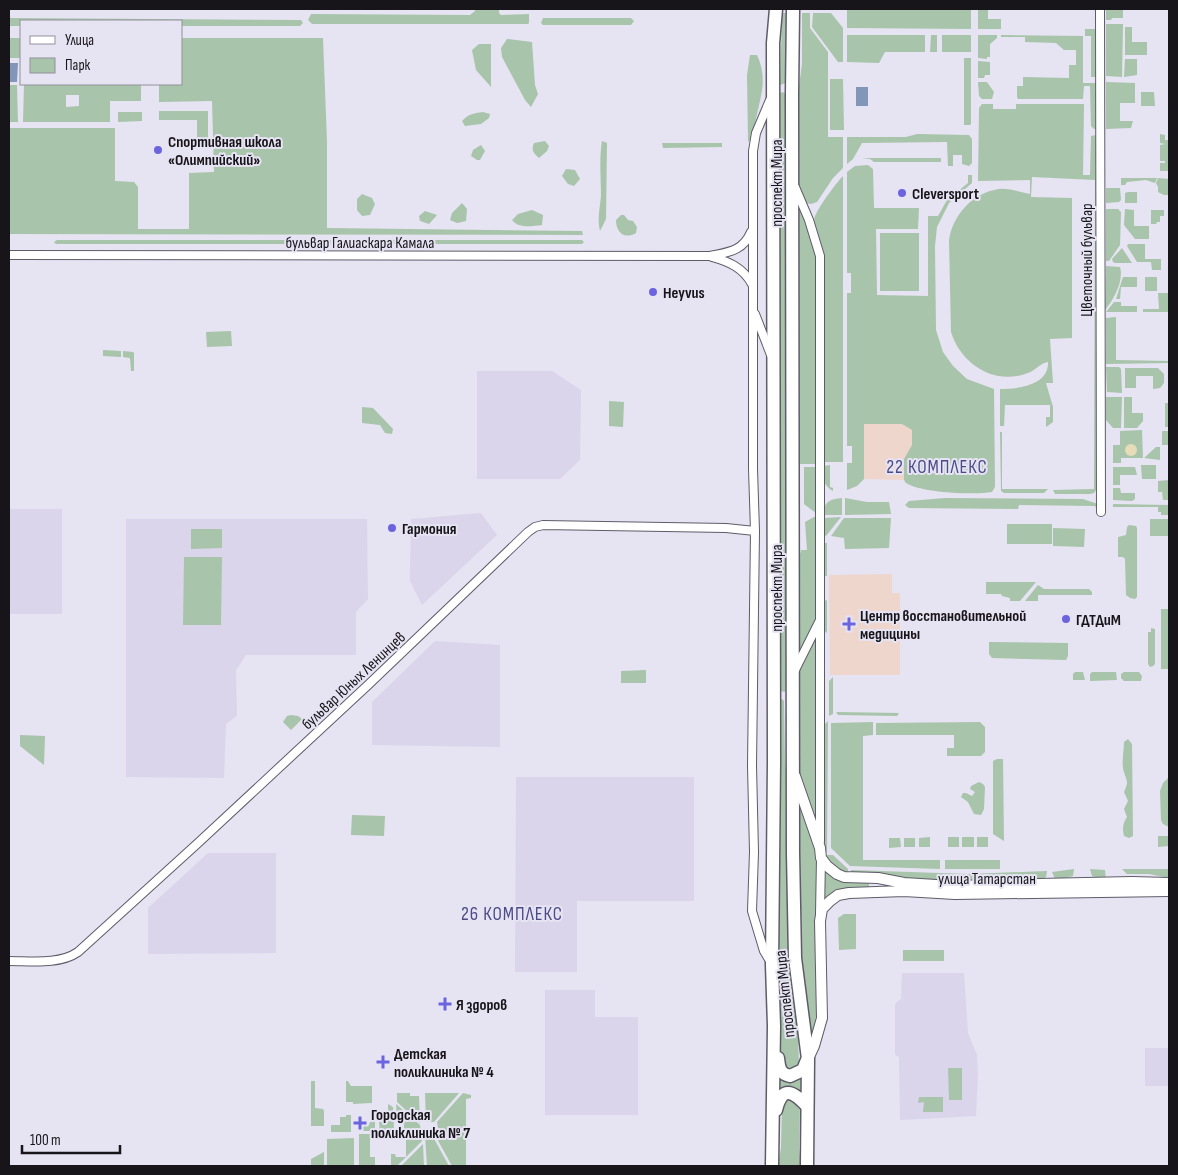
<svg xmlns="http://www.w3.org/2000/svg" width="1178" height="1175" viewBox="0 0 1178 1175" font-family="'Sofia Sans Condensed',sans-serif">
  <rect width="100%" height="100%" fill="#e6e3f2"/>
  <!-- commercial -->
  <path fill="#eed6cc" d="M864,424H902L912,429V445L904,459V480L864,479Z
    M892,574V593H900V675H830L829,575Z"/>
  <!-- built -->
  <path fill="#dad5eb" d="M477,371H552L581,390L580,460L560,479H477Z
    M9,509H62V614H9Z
    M481,513L497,535L422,605L410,581L411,519Z
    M126,519H367L368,599L356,612V655H246L236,670L237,716L226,724L224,778L126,777Z
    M435,641L500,645V747L372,745V702Z
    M516,777H694V901H577V972H515Z
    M208,853H276V953L148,954V908Z
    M1169,956V1086H1145V1048H1168Z
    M902,973H964L968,1033L977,1055L978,1073L976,1116L900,1120L899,1057L895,1055V1005L897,1002L901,999Z
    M545,990H595V1017H638V1115H545Z"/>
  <!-- green -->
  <path fill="#a8c4ab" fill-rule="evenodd" d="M475,9H499V13L501,15L529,14V23L528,24H312L308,20L311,14L470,15L475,11Z
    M847,9H971V29L847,28Z
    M978,9H988V19H1001V29H978Z
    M1106,9H1123V18H1112L1111,20H1106Z
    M782,13H788L786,83L780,85Z
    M802,13H810V28L828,52V137H843V168L833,178L817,202L811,204L806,203L798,184V94L802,64Z
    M813,13H831L843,28V62H838L812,27Z
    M9,18L301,20L303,23L300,26H181V21H21V26H9Z
    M543,18H631L634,21L631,25H543L541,23Z
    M1106,24H1123L1122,77L1106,76Z
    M1125,27H1132V42H1147V55H1125Z
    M1085,29H1097V77H1091V36H1085Z
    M847,35H925V52H885L879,63L847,62Z
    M931,35H937V52H930Z
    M942,35H971V52H942Z
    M978,35H997V38L990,44V57H987V59L978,58Z
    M1001,35L1083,36V83H1097L1096,129H1094L1091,126L1090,86H1084L1083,99H1018L1017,97V86H1023V77L1069,78V65H1076V50H1064L1056,43L1025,42V37H1001Z
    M9,38H20V58H9Z
    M181,38H323L327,142V228L582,231L583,235L9,234V128H115V181L134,182L138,187V229H189V173L214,172L212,101L159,102V84H181Z
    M507,39L532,42L535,85L538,94L531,107L525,100L502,57L501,48Z
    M479,44H491V87L476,70L472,50Z
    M750,55H757C767,77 762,92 757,114C755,121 755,129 753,137L748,142L747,75Z
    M964,58H971V124L970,125H964Z
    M1125,59H1137V75L1124,77Z
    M978,61L990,62V75H985L984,78H978Z
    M830,79H843L844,130H830Z
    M978,82H987L994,92L992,99H982L979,96Z
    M1106,82L1135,83V103H1120V121H1133L1131,128L1106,129Z
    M24,84H141V101H110V122H23ZM66,95H79V106L66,107Z
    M9,85H17L18,122H9Z
    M783,92L785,94V142L788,169V692L778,691V148L780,93Z
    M1141,92H1154L1155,106H1141Z
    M993,104V109H1016V104H1084L1083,175H1090L1091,136L1096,135V490L1094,493L1090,494H1055L1053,490L1094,489L1095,180L1032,177L1031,197L1072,198V338L1050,339L1053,383H1046L1053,407V422L1046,427V417H1050V405H1005L1004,426H1000V389C1017,389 1049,386 1048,362C1040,363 1036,370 1028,373C994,386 961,364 951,332L949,240C953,215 972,193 999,189C1009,188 1020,192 1030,194V180L978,181L979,108L982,104Z
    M159,111H208V138H197V120H159Z
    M118,112H142V121L118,122Z
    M483,112L490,114L489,118L481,124L465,126L462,121C468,114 475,113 483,112Z
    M917,134L969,135L972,139V163L969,166L962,164V155H953V166H948L947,142L862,143L853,159L847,164V137H906Z
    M1160,134L1165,135V140H1169V171H1160V163H1165V161H1160V145L1165,144L1160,143Z
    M545,141L549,146L547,151L539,158C533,153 531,150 534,143Z
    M602,141L607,143L606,219L600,231C597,218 600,208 601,196C601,178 599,160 602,141Z
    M662,143H722V147L663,148Z
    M481,145L485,151L480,160H477L471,156L473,150Z
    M862,158H941V162H874L870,159Z
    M868,165L873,169L874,208H919L918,229H876L877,295L928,296V216H938L947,200L968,183V175H972V183L949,203L937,227L935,246L936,330L943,352L953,366L967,379L994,389L995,487L992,492C973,495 922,493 906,483L904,480V459L912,445V430L902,424H864V479L857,486L847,490V463H852V446H847V293H851V273H847V172L855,166Z
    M566,169L575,170L580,179L574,186L568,184L562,176Z
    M843,176V462H823L822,255C820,246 812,227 814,220C815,211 836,183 843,176Z
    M1121,178H1157L1155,183L1146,180L1127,182L1125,185H1121Z
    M1158,178L1169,179V195H1164L1158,192V187L1156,183Z
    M1106,188H1120L1121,200L1119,202L1106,203Z
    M1128,192H1137V203H1125V193Z
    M362,194L372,198L375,204L370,215L362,216L357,210V199Z
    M462,203L467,209L466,221L457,223L450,220L452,213Z
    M798,203L816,251L817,464H798Z
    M1106,209H1118L1121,212L1120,245L1109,261H1106Z
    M1125,209L1134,210V226H1149V239H1135L1124,225Z
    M532,210L543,215L542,225C532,226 519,229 512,220L518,214Z
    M1151,210H1164V216H1160V222H1157L1156,224H1151Z
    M425,211L437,215L429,224L420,221L419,216Z
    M621,215H624L628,220L633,221L637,227L636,233C624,240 616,232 616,220Z
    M880,233H919V291H880Z
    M57,240H582L584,242L582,244H56L54,242Z
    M1128,244H1145V259H1161V270H1152L1151,262H1137L1127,246Z
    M1122,248L1132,263H1115L1113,262L1112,259Z
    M1106,266L1120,267C1124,281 1114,299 1105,310Z
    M1123,277H1137V287H1121L1120,299H1116Z
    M1145,277H1157V291H1145Z
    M1158,293H1169V312H1143V309H1159Z
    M1114,302H1121V306H1137V312H1106Z
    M1116,317V360L1169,361V363L1106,364V318Z
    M231,331L232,346L207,347L206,332Z
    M103,350L121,351V357L103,356Z
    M123,351L133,352L134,353V371H131L130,358L123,357Z
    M1106,367H1119L1121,369L1122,393L1107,392Z
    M1125,368H1158L1164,374V383L1160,388L1153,389V376H1136V388H1125Z
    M1106,397H1122L1121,428H1113L1106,420Z
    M1124,397H1132V413H1143V421L1137,428H1124Z
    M609,401L624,402L623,427L609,426Z
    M1165,403H1169V427H1165Z
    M362,407L373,408L393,429L392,434L385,433L380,425L362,423Z
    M1142,430L1143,458H1121V463H1113V445H1120V431Z
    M1162,431H1169V445H1162Z
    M1000,432H1002V489H1048L1044,493H1004L1001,491Z
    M1156,447H1160V460L1144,458Z
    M830,465V487L833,488V491C822,485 823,476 823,466Z
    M1141,465H1156V479H1142Z
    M804,467H817V514L804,504Z
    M1113,467H1135L1137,475H1120V485H1113Z
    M1169,480V500H1163L1162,492H1158V481Z
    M1113,488H1120L1121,493H1135V499L1132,501L1113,500Z
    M842,498V515H824C823,502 830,499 842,498Z
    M845,498L867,502H889L891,514L845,515Z
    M945,498L1083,499L1098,504V510L1095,506L1019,505L1018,509L909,508L905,505L909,501Z
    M1113,504L1169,505V515H1161V512H1158V507H1113Z
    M814,517H817V620L798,656V563L801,550H807L805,522Z
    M841,517L826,536L823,534L824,518Z
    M844,518H891L889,548L845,549L844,538L831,536Z
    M1150,519H1169V536H1150Z
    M1007,524H1052V544H1007Z
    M1129,525L1136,526L1137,528V597L1135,599L1130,598L1126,595L1125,559L1123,557H1118V537L1126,535L1127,527Z
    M1053,528L1085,529L1084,547L1053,546Z
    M191,529H222V548L191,549Z
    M825,543H827V576H823V545Z
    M184,557H222L221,625H183Z
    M986,582H1036L1020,601H1010V598L1002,596L1001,594H986Z
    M1038,585L1044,589H1089L1092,592V595H1038V601H1025Z
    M827,600V633L823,630L824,601Z
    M1161,609H1169V669H1161Z
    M1151,628L1155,629V664L1153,666L1150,667L1148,664V632H1151Z
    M814,640L817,641V830L799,779L798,670Z
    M989,642L1068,643V656L1066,660L992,658L989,654Z
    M646,670V683H621V671Z
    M1075,672H1083L1085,680H1073V674Z
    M1092,672H1116L1117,680L1090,681V674Z
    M1124,672H1139L1142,676L1141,681H1124L1121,678V674Z
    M833,677V714L829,716V681Z
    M782,699L784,701L785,761L788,790L799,1064V1068L788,1072L781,1063V1024L779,1004V700Z
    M836,712L899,713L897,716L838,715Z
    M291,715L298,716L302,719L291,730L283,722L287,716Z
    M828,721L827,852H823V726Z
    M873,722V735L863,736V860H940V869L850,866L831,848V723Z
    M980,722L985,727V752L981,756H947V748H954V735H876V723Z
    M20,735L45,736L44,765L20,746Z
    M1128,739L1132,744L1133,836L1129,838L1124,836C1122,828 1123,823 1127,817L1124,809L1128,801L1124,792C1129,780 1127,783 1124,772C1121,764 1124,751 1124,742Z
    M997,759H1003L1004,841L993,834V761Z
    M1169,777V827L1163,824L1161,820L1160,791L1163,783Z
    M979,782L983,784L985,787L984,809L981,815L974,814L968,802L961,797L963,793H966L972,796L975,792L970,789L971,786Z
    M799,798L817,850V1001L816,1016L812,1035L804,991L799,943Z
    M352,815L385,816L384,836L351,835Z
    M1158,836H1169V846L1158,847Z
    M930,837V847H919V838Z
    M948,837H959V847H948Z
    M962,837H974V847H962Z
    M977,837H988V847H977Z
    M889,838H900L901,847L889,848Z
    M904,838H915V847H904Z
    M824,855H833L848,869V874L837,869Z
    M945,860H1000V869H945Z
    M823,868L869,881V889L822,903Z
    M1074,869L1073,876L1059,880L1055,879L1052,872Z
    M1090,869L1105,870L1106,880L1092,876Z
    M1122,869H1169V878L1149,874H1127Z
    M851,870L969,874L1047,871L1046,877L1042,879L954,882L851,874Z
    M844,914H856V949L839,950L838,918Z
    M903,950H944V961H903Z
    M948,1068H962V1100H949Z
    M778,1074L802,1075L804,1094C795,1085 788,1088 778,1093Z
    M311,1081H315V1108L323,1109L324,1111V1126H311Z
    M346,1081H348L351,1086H372V1103L353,1104V1102H346Z
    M397,1093H410V1096H419L420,1123L397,1102Z
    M425,1093H459L434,1122H426Z
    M463,1093L471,1095V1098L466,1099V1166H452L435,1135L439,1134L437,1122Z
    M787,1097L800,1104L799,1148L801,1166H778L781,1148L782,1104Z
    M919,1097H943V1112H923L924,1102L918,1103Z
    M388,1104L393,1107L394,1131L404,1130V1119H397L396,1104L420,1125L422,1141L397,1166H359V1134H370V1157H375V1165H391V1154H395L396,1157H406V1138H400V1133H380L379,1122L388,1121Z
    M346,1115H351V1132H331V1125H340V1117H346Z
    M370,1122H375V1131H361V1126L369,1125Z
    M425,1135H432L449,1166H427Z
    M354,1138V1166H327V1139Z
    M423,1144L424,1166H401Z
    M324,1152V1166H311V1159Z"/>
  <!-- sand -->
  <path fill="#e6dcb7" d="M1125 450a6 6 0 1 1 12 0a6 6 0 1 1-12 0Z"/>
  <!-- water -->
  <path fill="#8196b8" d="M9,63H18L17,82H9Z
    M856,87H868V106H856Z"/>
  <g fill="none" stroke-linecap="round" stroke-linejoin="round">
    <defs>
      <path id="minor" d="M1100,9L1101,512
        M795,187L809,220L820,256V841
        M9,255L710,256C729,252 743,251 751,232
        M712,257C730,262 743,268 752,284
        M755,314L771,355
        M795,670L819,622
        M820,914L821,858
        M9,961C31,961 59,965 78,952L198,843L368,685L528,532L535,527L543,525L726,528L755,531
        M770,961L764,951L752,911L754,852L752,766L755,531L753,469V151L756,133L770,100"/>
      <path id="tertiary" d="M795,776L820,848L821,858L827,866L837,874L844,877L878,878L904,883L952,886L1132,882L1169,883
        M808,1059L814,1046L822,1018L820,921L822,909L830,901L838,895L849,893L904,891L955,894L1169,891"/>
      <path id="primary" d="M793,9L792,94L793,853L795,958L808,1059L807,1166
        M778,1058C779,1068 780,1074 790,1076L803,1070L807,1060
        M776,1110C782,1085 793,1091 807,1106
        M772,1166L774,1026L772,965L774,762L773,43L776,9"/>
    </defs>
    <!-- minor casing -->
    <use href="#minor" stroke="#5f5c69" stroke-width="10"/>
    <!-- tertiary casing -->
    <use href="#tertiary" stroke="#5f5c69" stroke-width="12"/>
    <!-- primary casing -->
    <use href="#primary" stroke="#5f5c69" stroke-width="15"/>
    <!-- minor -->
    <use href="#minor" stroke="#fff" stroke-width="8"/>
    <!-- tertiary -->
    <use href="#tertiary" stroke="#fff" stroke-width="10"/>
    <!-- primary -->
    <use href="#primary" stroke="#fff" stroke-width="12"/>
  </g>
  <!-- markers -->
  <g fill="#6b64de" stroke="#e6e3f2" stroke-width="2">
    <circle cx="158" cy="150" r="5"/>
    <circle cx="902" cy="193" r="5"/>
    <circle cx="653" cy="292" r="5"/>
    <circle cx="392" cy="528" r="5"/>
    <circle cx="1066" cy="619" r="5"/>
    <path d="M846.5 616.5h5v5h5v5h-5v5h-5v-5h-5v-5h5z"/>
    <path d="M442.5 996.5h5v5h5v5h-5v5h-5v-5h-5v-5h5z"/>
    <path d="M380.5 1054.5h5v5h5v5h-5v5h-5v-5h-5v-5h5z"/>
    <path d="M357.5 1115.5h5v5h5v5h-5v5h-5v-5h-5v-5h5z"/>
  </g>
  <g text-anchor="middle" stroke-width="4" stroke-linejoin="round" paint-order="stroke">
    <!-- poi labels -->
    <g font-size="16" font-weight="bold" fill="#17151a" stroke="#e6e3f2" text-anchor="start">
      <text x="168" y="147">Спортивная школа<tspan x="168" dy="18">«Олимпийский»</tspan></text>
      <text x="912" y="199">Cleversport</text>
      <text x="663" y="298">Heyvus</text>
      <text x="402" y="534">Гармония</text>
      <text x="860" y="621">Центр восстановительной<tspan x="860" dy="18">медицины</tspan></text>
      <text x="1076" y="625">ГДТДиМ</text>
      <text x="456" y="1010">Я здоров</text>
      <text x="394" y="1059">Детская<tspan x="394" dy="18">поликлиника № 4</tspan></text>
      <text x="371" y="1120">Городская<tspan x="371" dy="18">поликлиника № 7</tspan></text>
    </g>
    <!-- street labels -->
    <g font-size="16" fill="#17151a" stroke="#e6e3f2">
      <text transform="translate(776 183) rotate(-90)" y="6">проспект Мира</text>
      <text x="360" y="248">бульвар Галиаскара Камала</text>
      <text transform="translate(1086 260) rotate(-90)" y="6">Цветочный бульвар</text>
      <text transform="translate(776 588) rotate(-90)" y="6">проспект Мира</text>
      <text transform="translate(353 680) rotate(-43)" y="6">бульвар Юных Ленинцев</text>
      <text x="987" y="884">улица Татарстан</text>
      <text transform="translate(784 994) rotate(-96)" y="6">проспект Мира</text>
    </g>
    <!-- quarter labels -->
    <g font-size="19" letter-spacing="1" fill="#4c4b89" stroke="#e6e3f2">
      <text x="937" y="473">22 КОМПЛЕКС</text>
      <text x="512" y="920">26 КОМПЛЕКС</text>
    </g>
  </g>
  <!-- border -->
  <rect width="1178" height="1175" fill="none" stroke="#17151a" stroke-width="20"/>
  <!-- legend -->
  <rect x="20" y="20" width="162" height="65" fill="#e6e3f2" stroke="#93919c"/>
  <rect x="30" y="36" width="25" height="8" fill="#ffffff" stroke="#93919c"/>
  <text x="65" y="45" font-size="15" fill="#17151a">Улица</text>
  <rect x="30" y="58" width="25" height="15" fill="#a8c4ab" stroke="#93919c"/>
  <text x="65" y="70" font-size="15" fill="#17151a">Парк</text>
  <!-- scale -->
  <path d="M22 1145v8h98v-8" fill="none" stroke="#17151a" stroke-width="2.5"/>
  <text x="30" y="1145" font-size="15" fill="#17151a" stroke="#e6e3f2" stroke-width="4" paint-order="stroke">100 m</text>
</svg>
